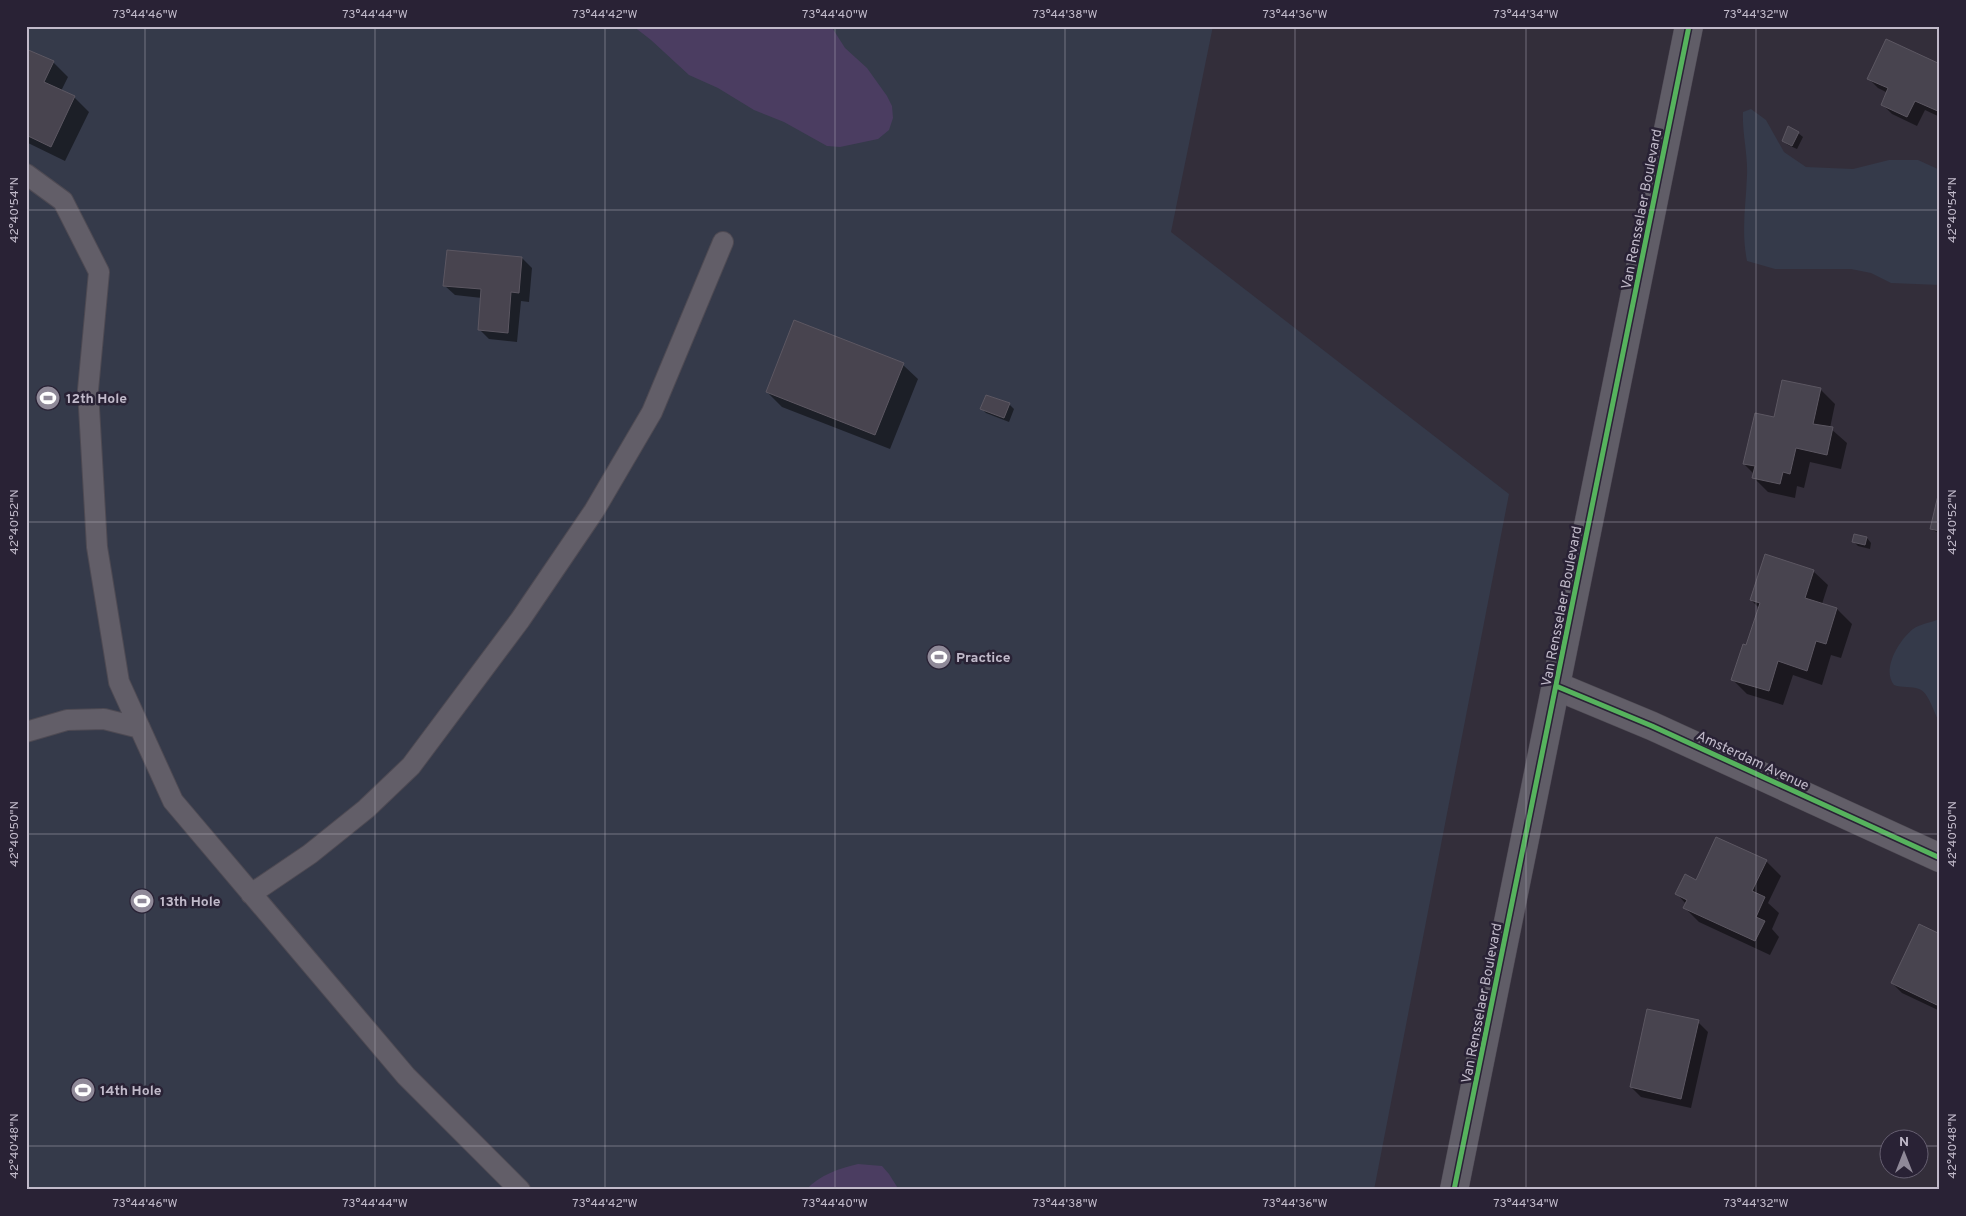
<svg xmlns="http://www.w3.org/2000/svg" width="1966" height="1216" viewBox="0 0 1966 1216" font-family="Overpass,sans-serif">
  <rect width="100%" height="100%" fill="#332e3a"/>
  <!-- green -->
  <path fill="#353a4a" d="M26,26H1213L1171,232L1509,494L1374,1190H26Z
    M1751,109L1766,120L1784,152L1806,167L1853,169L1889,160H1918L1940,170V285L1891,283L1871,273L1851,269H1775L1747,261C1741,230 1746,205 1747,175C1748,154 1742,133 1743,112Z
    M1940,619V723C1934,714 1929,692 1919,689C1911,686 1902,688 1894,685C1881,669 1900,639 1913,629C1920,624 1932,622 1940,619Z"/>
  <!-- water -->
  <path fill="#4b3d61" d="M633,26H831L845,48L867,68L887,96L892,106L893,118L889,130L878,139L840,147L827,146L784,122L754,110L718,88L689,75L651,40Z
    M858,1164L882,1166L889,1174L899,1190H806C819,1175 840,1168 858,1164Z"/>
  <!-- shadow -->
  <path fill="#0007" d="M26,50L53,62L68,77L61,91L74,97L89,112L65,161L26,142Z
    M1940,65V117L1925,110L1917,126L1892,114L1882,104L1888,93L1878,88L1868,78Z
    M1798,133L1803,137L1797,149L1788,145L1783,141Z
    M522,258L532,268L529,302L521,301L517,342L489,339L479,329L482,298L455,295L445,286Z
    M903,365L918,379L890,449L782,407L767,392Z
    M1820,389L1835,404L1830,428L1847,443L1841,469L1810,462L1804,488L1797,486L1795,498L1768,492L1754,478V474L1744,464L1775,418Z
    M1009,404L1014,409L1009,422L986,413L982,409Z
    M1940,492V534L1931,529Z
    M1867,538L1871,543L1870,549L1858,546L1854,542Z
    M1813,571L1828,585L1822,604L1837,609L1852,624L1841,658L1831,655L1822,685L1793,675L1783,705L1747,694L1732,679L1747,646L1759,608L1751,600Z
    M1766,861L1781,876L1768,903L1779,913L1772,929L1779,937L1770,955L1699,922L1684,907L1686,904L1677,894L1696,881Z
    M1940,936V1011L1902,993L1892,983Z
    M1698,1022L1708,1032L1691,1108L1641,1097L1631,1087Z"/>
  <!-- building -->
  <path fill="#48444f" stroke="#5c5762" d="M1886,39L1940,64V112L1915,101L1907,117L1881,105L1888,88L1867,79Z
    M26,49L54,61L44,82L75,96L51,147L26,135Z
    M1788,126L1799,132L1792,146L1782,141Z
    M447,250L522,257L519,293L511,292L508,333L478,330L481,289L443,286Z
    M794,320L904,363L875,435L766,392Z
    M1782,380L1821,388L1813,424L1833,427L1827,455L1796,448L1790,474L1783,472L1780,484L1752,478L1755,466L1743,464L1755,413L1774,417Z
    M986,395L1010,403L1004,418L980,409Z
    M1940,487V531L1930,529Z
    M1854,534L1867,537L1865,545L1852,542Z
    M1765,554L1814,570L1805,598L1837,608L1826,644L1816,641L1807,671L1778,661L1769,691L1731,680L1743,644L1746,645L1760,603L1750,600Z
    M1716,837L1767,860L1752,891L1765,897L1756,917L1765,921L1755,941L1683,908L1687,900L1675,894L1685,874L1696,880Z
    M1919,924L1940,934V1000L1937,1005L1891,983Z
    M1647,1009L1699,1020L1681,1099L1630,1087Z"/>
  <g fill="none" stroke-linecap="round" stroke-linejoin="round">
    <defs>
      <path id="lane" d="M26,174L63,201L99,272L88,390L97,547L119,682L173,801L406,1076L520,1190
        M26,732L67,720L104,719L140,728
        M251,894L310,854L366,809L411,766L520,620L594,511L652,412L723,242"/>
      <path id="street" d="M1556,686L1652,726L1940,858"/>
      <path id="secondary" d="M1454,1190L1689,26"/>
    </defs>
    <!-- lane casing -->
    <use href="#lane" stroke="#4e4a53" stroke-width="22"/>
    <!-- street casing -->
    <use href="#street" stroke="#4e4a53" stroke-width="29"/>
    <!-- secondary casing -->
    <use href="#secondary" stroke="#4e4954" stroke-width="29"/>
    <!-- lane -->
    <use href="#lane" stroke="#625e68" stroke-width="20"/>
    <!-- street -->
    <use href="#street" stroke="#625e68" stroke-width="28"/>
    <!-- secondary -->
    <use href="#secondary" stroke="#605d67" stroke-width="28"/>
    <defs>
      <path id="cycleway" d="M1556,686L1652,726L1940,858
        M1454,1190L1689,26"/>
    </defs>
    <!-- cycleway casing -->
    <use href="#cycleway" stroke="#292235" stroke-width="8"/>
    <!-- cycleway -->
    <use href="#cycleway" stroke="#56b35d" stroke-width="5"/>
  </g>
  <!-- ticks -->
  <path fill="none" stroke="#c1baca" stroke-width="1" stroke-opacity="0.45" d="M145,26V1190M375,26V1190M605,26V1190M835,26V1190M1065,26V1190M1295,26V1190M1526,26V1190M1756,26V1190M26,210H1940M26,522H1940M26,834H1940M26,1146H1888M1918,1146H1940"/>
  <!-- icons -->
  <defs>
    <symbol id="stadium-disc" viewBox="-11 -11 22 22"><circle r="9.5" fill="#8f8998" stroke="#292235"/><path d="M0-5a6.5 5 0 1 0 0 10a6.5 5 0 1 0 0-10ZM-3.5-1.8h7v3.6h-7Z" fill="#fff"/></symbol>
  </defs>
  <g fill-rule="evenodd">
    <use href="#stadium-disc" x="34" y="384" width="28" height="28"/>
    <use href="#stadium-disc" x="925" y="643" width="28" height="28"/>
    <use href="#stadium-disc" x="128" y="887" width="28" height="28"/>
    <use href="#stadium-disc" x="69" y="1076" width="28" height="28"/>
  </g>
  <g text-anchor="middle" stroke-width="5" stroke-linejoin="round" paint-order="stroke">
    <!-- street labels -->
    <g font-size="14" fill="#c1baca" stroke="#292235">
      <text transform="translate(1641 209) rotate(-79)" y="5">Van Rensselaer Boulevard</text>
      <text transform="translate(1561 606) rotate(-79)" y="5">Van Rensselaer Boulevard</text>
      <text transform="translate(1753 760) rotate(25)" y="5">Amsterdam Avenue</text>
      <text transform="translate(1481 1003) rotate(-79)" y="5">Van Rensselaer Boulevard</text>
    </g>
    <!-- poi labels -->
    <g font-size="14" font-weight="bold" fill="#c1baca" stroke="#292235" text-anchor="start">
      <text x="66" y="403">12th Hole</text>
      <text x="956" y="662">Practice</text>
      <text x="160" y="906">13th Hole</text>
      <text x="100" y="1095">14th Hole</text>
    </g>
  </g>
  <!-- border -->
  <rect width="1966" height="1216" fill="none" stroke="#292235" stroke-width="55"/>
  <!-- north arrow -->
  <g transform="translate(1904 1154)"><circle r="24" fill="#292235" stroke="#665f71"/>
  <path d="M0-4L9 19L0 12L-9 19Z" fill="#8f8998"/>
  <text y="-8" font-size="14" font-weight="bold" text-anchor="middle" fill="#c1baca">N</text>
  </g>
  <rect x="28" y="28" width="1910" height="1160" fill="none" stroke="#c1baca" stroke-width="2"/>
  <g font-size="12" text-anchor="middle" fill="#c1baca">
    <text x="145" y="18">73°44'46"W</text>
    <text x="375" y="18">73°44'44"W</text>
    <text x="605" y="18">73°44'42"W</text>
    <text x="835" y="18">73°44'40"W</text>
    <text x="1065" y="18">73°44'38"W</text>
    <text x="1295" y="18">73°44'36"W</text>
    <text x="1526" y="18">73°44'34"W</text>
    <text x="1756" y="18">73°44'32"W</text>
    <text transform="translate(14 210) rotate(-90)" y="4">42°40'54"N</text>
    <text transform="translate(1952 210) rotate(-90)" y="4">42°40'54"N</text>
    <text transform="translate(14 522) rotate(-90)" y="4">42°40'52"N</text>
    <text transform="translate(1952 522) rotate(-90)" y="4">42°40'52"N</text>
    <text transform="translate(14 834) rotate(-90)" y="4">42°40'50"N</text>
    <text transform="translate(1952 834) rotate(-90)" y="4">42°40'50"N</text>
    <text transform="translate(14 1146) rotate(-90)" y="4">42°40'48"N</text>
    <text transform="translate(1952 1146) rotate(-90)" y="4">42°40'48"N</text>
    <text x="145" y="1207">73°44'46"W</text>
    <text x="375" y="1207">73°44'44"W</text>
    <text x="605" y="1207">73°44'42"W</text>
    <text x="835" y="1207">73°44'40"W</text>
    <text x="1065" y="1207">73°44'38"W</text>
    <text x="1295" y="1207">73°44'36"W</text>
    <text x="1526" y="1207">73°44'34"W</text>
    <text x="1756" y="1207">73°44'32"W</text>
  </g>
</svg>
